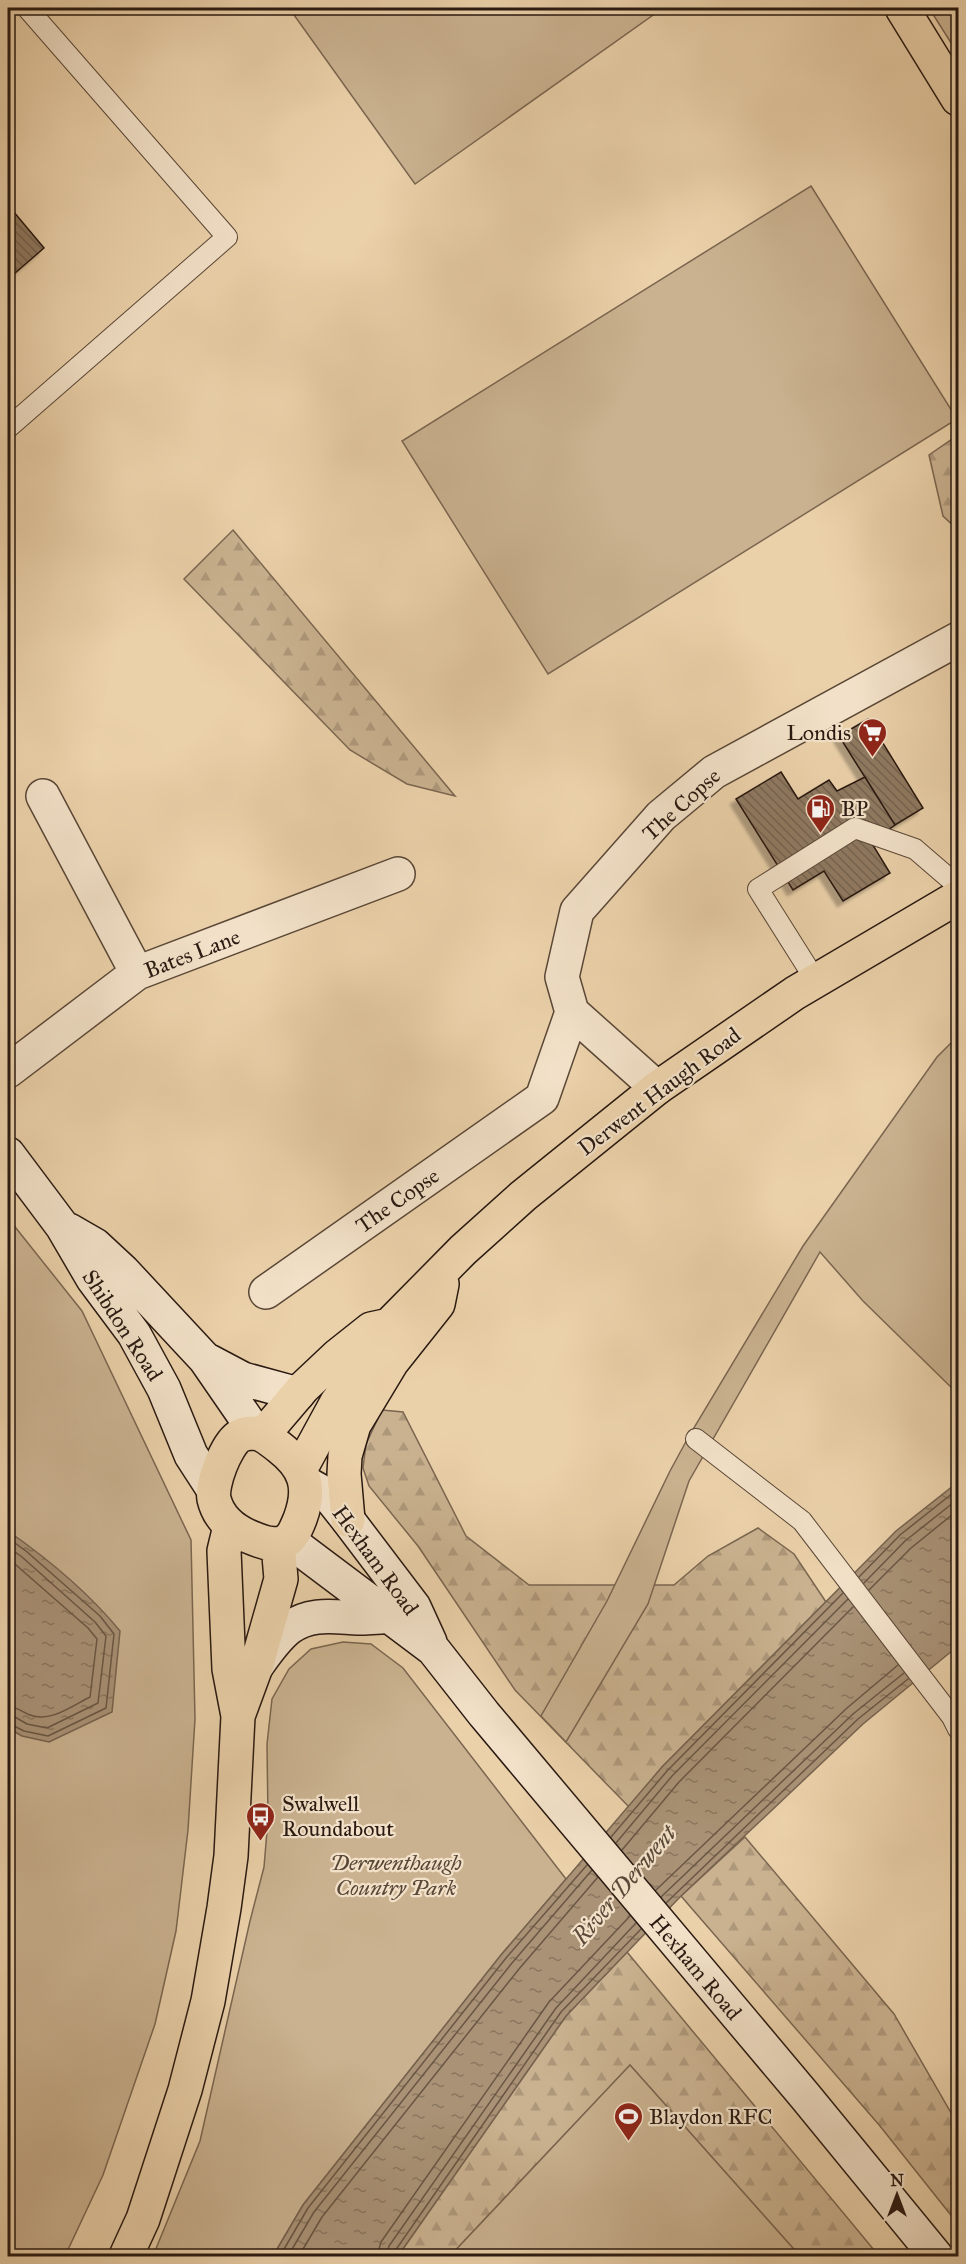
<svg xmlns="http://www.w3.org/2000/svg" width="966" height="2264" viewBox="0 0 966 2264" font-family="'IM FELL Great Primer',serif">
  <defs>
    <pattern id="grass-tufts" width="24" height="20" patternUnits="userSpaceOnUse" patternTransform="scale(1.5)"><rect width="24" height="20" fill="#cab290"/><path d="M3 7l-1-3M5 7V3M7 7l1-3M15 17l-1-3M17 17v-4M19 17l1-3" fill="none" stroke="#ae987b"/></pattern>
    <pattern id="forest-firs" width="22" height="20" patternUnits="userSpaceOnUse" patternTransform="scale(1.5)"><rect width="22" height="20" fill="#cab290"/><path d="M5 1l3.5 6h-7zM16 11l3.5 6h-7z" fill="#ae987b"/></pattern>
    <pattern id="water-ripples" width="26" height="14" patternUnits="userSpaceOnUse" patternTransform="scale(1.5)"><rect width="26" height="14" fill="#a99276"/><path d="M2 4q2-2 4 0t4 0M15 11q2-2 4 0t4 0" fill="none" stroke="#8a765f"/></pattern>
    <pattern id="building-back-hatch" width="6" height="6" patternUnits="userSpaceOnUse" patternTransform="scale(1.5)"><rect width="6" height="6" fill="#8e7961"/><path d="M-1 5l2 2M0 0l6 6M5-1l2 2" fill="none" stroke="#74624f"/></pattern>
    <filter id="shadow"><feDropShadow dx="-5.5" dy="5.5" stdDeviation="1.5" flood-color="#0004"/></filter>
  </defs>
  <rect width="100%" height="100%" fill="#ebd1aa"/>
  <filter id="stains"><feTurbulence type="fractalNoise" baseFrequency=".00333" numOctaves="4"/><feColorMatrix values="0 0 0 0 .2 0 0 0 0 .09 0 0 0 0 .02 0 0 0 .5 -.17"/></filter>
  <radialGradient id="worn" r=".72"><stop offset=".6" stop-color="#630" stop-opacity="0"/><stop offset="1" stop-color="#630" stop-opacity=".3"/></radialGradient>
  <!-- grass -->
  <path fill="url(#grass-tufts)" stroke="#7a6650" stroke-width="1.5" d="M929,8H958V54Z"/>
  <!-- forest -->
  <path fill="url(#forest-firs)" stroke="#7a6650" stroke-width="1.5" d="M958,435V530L943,516L929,455Z
    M233,530L455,796L407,784L350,750L184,579Z
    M382,1410L403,1412L466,1536L529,1585H674L708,1556L758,1528L794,1554L826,1602L662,1767L629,1807L515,1690L418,1546L369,1486L363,1468L366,1444Z
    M745,1837L894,2014L958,2125V2224L880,2126L681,1896Z
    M627,1952L879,2256H800L630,2065L450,2256H398L566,2016Z"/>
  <!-- green -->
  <path fill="#cab290" stroke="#7a6650" stroke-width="1.5" d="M289,8H663L415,184Z
    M811,186L957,419L548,674L402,441Z
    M958,1036V1394L863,1301L820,1252L689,1481L648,1604L566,1742L541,1716L607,1601L670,1471L689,1436L803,1246L937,1057Z
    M8,1218L82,1311L191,1540L195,1719L188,1830L176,1931L155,2024L103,2175L65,2256H8Z
    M343,1642L371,1644L403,1668L566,1879L501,1955L303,2205L273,2256H153L200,2141L250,1921L264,1867L268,1819L267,1744L272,1699L289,1669L311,1649Z
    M630,2065L800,2256H450Z"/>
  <!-- water -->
  <path fill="url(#water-ripples)" stroke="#76624e" stroke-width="1.5" d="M958,1482V1646L863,1724L681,1896L566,2016L398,2256H273L303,2205L501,1955L662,1767L896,1531Z
    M8,1531C48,1559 89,1593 120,1631L112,1712L49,1742L22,1736L8,1728Z"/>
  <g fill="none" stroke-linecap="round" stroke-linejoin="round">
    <!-- shore -->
    <path stroke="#695644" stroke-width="1.5" d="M8,1538L26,1551L100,1616L114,1634L106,1708L48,1736L24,1731L8,1723
      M8,1547L22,1557L95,1622L106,1636L98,1703L47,1728L27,1724L15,1717L8,1716
      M8,1558L88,1628L97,1639L90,1697C72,1706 50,1723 30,1715C22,1712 17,1707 8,1706
      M859,1577L900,1535L958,1489
      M864,1583L905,1541L958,1499
      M869,1590L911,1548L958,1510
      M611,1837L667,1771L843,1593
      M616,1843L672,1776L848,1599
      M622,1850L679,1782L853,1607
      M656,1890L847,1708L898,1665
      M661,1897L853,1714L904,1673
      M666,1903L858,1719L908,1679
      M280,2256L308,2208L506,1958L587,1865
      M288,2256L314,2212L512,1963L592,1870
      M299,2256L322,2217L519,1969L598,1877
      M377,2256L381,2242L549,2002L630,1916
      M386,2256L389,2246L556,2008L636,1923
      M394,2256L395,2251L561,2012L641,1929"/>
  </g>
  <!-- building -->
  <path fill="url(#building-back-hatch)" stroke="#291911" stroke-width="1.5" filter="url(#shadow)" d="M8,205L44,248L8,279Z
    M868,719L923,808L895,825L839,736Z
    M781,772L798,799L829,780L837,791L865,777L895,825L871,842L890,873L843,901L824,871L793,890L736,799Z"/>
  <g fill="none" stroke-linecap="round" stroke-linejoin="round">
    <defs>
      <path id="service" d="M8,428L227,237L27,8
        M816,981L758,889L855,828L915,849L958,886
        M696,1439L802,1521L952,1717L958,1729"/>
      <path id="minor" d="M43,796L137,973
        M572,1012L657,1088
        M8,1071L137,973L398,874
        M266,1292L542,1098L572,1012L562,977L577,911L661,816L714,772L958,639"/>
      <path id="secondary" d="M8,1154L62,1226L93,1279L134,1334L164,1389L191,1455L213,1489
        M69,1230L95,1245L123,1271L205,1359L256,1433
        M209,1361L243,1379L298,1394
        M306,1483L329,1496L348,1520L414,1607L430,1642
        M288,1540L433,1649L484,1714L805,2096L936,2256
        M256,1667C266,1653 276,1638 289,1628C311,1612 334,1617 358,1618C369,1618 380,1617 391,1616"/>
      <path id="primary" d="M256,1433C265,1435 271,1441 279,1447C305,1467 312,1487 300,1519C297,1526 293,1537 286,1541C276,1547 265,1543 255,1539C236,1532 219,1520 214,1499C211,1484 226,1446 238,1437C244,1433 249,1433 256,1433Z
        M263,1435L303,1388L337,1356L371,1329L385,1326
        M301,1468L337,1402L384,1341L389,1325L463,1250L523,1196L657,1088L795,993L958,897
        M348,1520L344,1474L345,1456L354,1425L392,1362L438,1304L442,1284
        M238,1716L256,1667L281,1579L278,1544
        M126,2256L143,2219L185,2090L208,2001L224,1908L231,1856L238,1716L229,1669L224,1551L230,1526"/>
      <path id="trunk" d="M902,8L958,99"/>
    </defs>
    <!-- service casing -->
    <use href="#service" stroke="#5a4737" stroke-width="22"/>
    <!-- minor casing -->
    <use href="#minor" stroke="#5a4737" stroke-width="36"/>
    <!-- secondary casing -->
    <use href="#secondary" stroke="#291911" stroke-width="36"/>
    <!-- primary casing -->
    <use href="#primary" stroke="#291911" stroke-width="36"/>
    <!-- trunk casing -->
    <use href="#trunk" stroke="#291911" stroke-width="36"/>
    <!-- service -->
    <use href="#service" stroke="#f2e1c8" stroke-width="20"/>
    <!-- minor -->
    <use href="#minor" stroke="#f2e1c8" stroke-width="33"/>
    <!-- secondary -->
    <use href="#secondary" stroke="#f2e1c8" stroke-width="33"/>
    <!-- primary -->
    <use href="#primary" stroke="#ebd1aa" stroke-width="33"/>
    <!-- trunk -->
    <use href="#trunk" stroke="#ebd1aa" stroke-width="33"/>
  </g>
  <!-- icons -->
  <defs>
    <symbol id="supermarket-pin" viewBox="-11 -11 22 30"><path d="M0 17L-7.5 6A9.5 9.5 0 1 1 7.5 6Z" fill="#8f2418" stroke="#f2e1c8"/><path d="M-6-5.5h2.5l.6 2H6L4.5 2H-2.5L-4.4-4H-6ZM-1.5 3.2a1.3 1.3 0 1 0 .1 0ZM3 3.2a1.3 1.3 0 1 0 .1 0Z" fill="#fff"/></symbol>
    <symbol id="fuel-pin" viewBox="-11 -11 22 30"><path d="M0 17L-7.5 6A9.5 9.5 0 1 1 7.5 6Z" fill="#8f2418" stroke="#f2e1c8"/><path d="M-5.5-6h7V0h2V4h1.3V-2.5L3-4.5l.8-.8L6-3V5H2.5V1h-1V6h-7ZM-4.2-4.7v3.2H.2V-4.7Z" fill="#fff"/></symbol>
    <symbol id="bus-pin" viewBox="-11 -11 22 30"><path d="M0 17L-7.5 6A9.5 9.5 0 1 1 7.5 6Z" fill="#8f2418" stroke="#f2e1c8"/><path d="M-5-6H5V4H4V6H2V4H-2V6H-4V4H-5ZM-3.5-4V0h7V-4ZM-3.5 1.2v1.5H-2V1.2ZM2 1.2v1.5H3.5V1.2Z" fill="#fff"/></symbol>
    <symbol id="stadium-pin" viewBox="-11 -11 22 30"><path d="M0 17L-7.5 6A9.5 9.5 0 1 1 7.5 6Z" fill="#8f2418" stroke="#f2e1c8"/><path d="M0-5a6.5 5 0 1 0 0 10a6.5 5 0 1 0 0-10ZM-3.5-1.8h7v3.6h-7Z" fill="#fff"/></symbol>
  </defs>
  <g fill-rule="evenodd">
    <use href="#supermarket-pin" x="856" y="716" width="33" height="45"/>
    <use href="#fuel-pin" x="804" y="792" width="33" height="45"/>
    <use href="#bus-pin" x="244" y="1800" width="33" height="45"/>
    <use href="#stadium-pin" x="612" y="2100" width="33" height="45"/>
  </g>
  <g text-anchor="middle" stroke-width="4.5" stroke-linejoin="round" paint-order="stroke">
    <!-- poi labels -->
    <g font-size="22" fill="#291911" stroke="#f2e1c8" text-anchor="start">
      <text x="851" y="740" text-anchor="end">Londis</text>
      <text x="841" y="816">BP</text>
      <text x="282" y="1811">Swalwell<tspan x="282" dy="25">Roundabout</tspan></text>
      <text x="649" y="2124">Blaydon RFC</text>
    </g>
    <!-- street labels -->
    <g font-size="22" fill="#291911" stroke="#f2e1c8">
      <text transform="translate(681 804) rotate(-42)" y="8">The Copse</text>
      <text transform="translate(192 953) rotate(-21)" y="8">Bates Lane</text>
      <text transform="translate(659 1091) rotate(-37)" y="8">Derwent Haugh Road</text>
      <text transform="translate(397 1200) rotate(-35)" y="8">The Copse</text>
      <text transform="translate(123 1325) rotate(57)" y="8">Shibdon Road</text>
      <text transform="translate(376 1560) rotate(54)" y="8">Hexham Road</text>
      <text transform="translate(696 1967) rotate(50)" y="8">Hexham Road</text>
    </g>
    <!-- park labels -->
    <g font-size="22" font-style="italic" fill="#594737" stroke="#f2e1c8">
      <text x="396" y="1870">Derwenthaugh<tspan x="396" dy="25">Country Park</tspan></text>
    </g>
    <!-- water labels -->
    <g font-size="24" font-style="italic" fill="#5c4939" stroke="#f2e1c8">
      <text transform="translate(624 1885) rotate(-50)" y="8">River Derwent</text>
    </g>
  </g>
  <!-- margin -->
  <rect width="966" height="2264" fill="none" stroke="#ebd1aa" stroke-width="30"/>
  <rect x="9" y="9" width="948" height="2246" fill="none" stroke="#291911" stroke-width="3"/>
  <rect x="15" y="15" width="936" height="2234" fill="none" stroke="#291911" stroke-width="1.5"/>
  <!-- north arrow -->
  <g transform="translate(897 2195)" stroke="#f2e1c8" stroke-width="4.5" paint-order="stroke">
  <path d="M0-4.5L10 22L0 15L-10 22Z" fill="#291911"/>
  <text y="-9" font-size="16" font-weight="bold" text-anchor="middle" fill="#291911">N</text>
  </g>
  <rect width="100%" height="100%" filter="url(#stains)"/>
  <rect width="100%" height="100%" fill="url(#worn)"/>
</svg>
